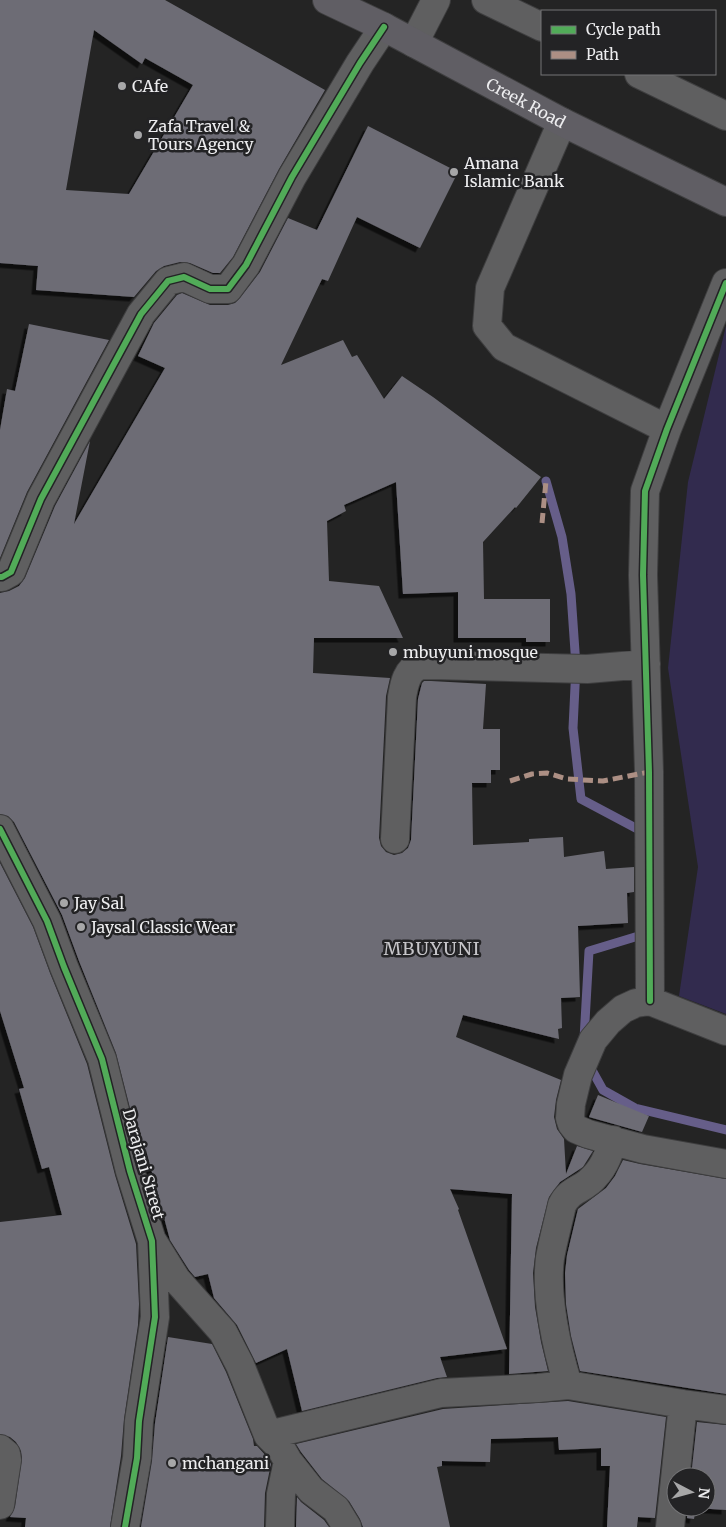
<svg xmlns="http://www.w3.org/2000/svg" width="726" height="1527" viewBox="0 0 726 1527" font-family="Merriweather,serif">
  <defs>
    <filter id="shadow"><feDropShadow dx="-4.5" dy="4.5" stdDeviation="0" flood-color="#0009"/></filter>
  </defs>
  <rect width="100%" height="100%" fill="#242424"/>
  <!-- green -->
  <path fill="#322b4e" d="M726,326V1014L679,996L698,867L668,668L688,482Z"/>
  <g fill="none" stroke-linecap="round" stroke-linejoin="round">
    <!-- stream -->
    <path stroke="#665e89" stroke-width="9" d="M546,481L562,537L571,594L576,666L573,728L581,799L645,833
      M584,1039L589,951L645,934
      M588,1063L603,1090L635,1108L726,1130"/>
  </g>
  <!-- building -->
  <path fill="#6d6c75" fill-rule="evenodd" filter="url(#shadow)" d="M0,0H165L325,90L279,169L233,257L220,273H213L190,263L180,262L164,266L156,271L134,297L36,290L38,266L0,263ZM94,30L142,64L145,58L193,85L129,194L66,190Z
    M368,126L458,172L420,248L357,217L328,281L322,279L281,365L343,340L352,357L357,355L384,399L402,376L433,397L541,477L516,508L515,507L483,542L484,599H550V642H526V638H458V592L403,594L396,482L344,505L346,511L327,521L329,581L379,586L403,638H314L313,673L390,678L386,696L379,838L381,846L386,852L394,855L402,853L408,848L411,840L418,699L422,683L424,681H431L486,684L483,729H500V770H491V783H472L473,845L529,842V839L563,837L564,857L604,851L606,869L634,867V892L627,893L628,923L578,926L580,997L561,998L562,1028L558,1029L559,1039L463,1015L456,1037L561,1080L556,1100L554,1117L557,1129L564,1139L566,1174L577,1146L593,1151L583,1167L560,1182L549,1197L536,1248L533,1273L535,1307L541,1342L548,1371L509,1374L512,1194L450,1189L459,1209L458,1210L507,1349L440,1357L447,1377L437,1378L302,1411L287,1349L256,1363L237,1325L214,1298L208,1274L195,1277L189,1270L170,1240L146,1150L145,1167L116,1053L79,961L62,915L14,822L8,816L0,814V593L9,591L19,586L25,578L55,506L90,441L74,524L165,368L138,356L154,323L177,295L182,293L210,305H228L235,303L240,298L260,272L288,218L317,230Z
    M29,324L109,340L27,492L0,558V430L7,389L15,391Z
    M0,863L33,927L50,973L87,1064L115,1175L136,1244L139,1304L138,1325L124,1419L121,1456L110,1527H25L26,1518L10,1517L15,1507L22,1458L21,1451L16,1442L10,1437L0,1434V1222L62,1215L49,1167L42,1169L19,1089L24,1088L0,1011Z
    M598,1095L649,1116L642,1132L589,1117Z
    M623,1160L640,1164L726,1179V1394L580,1371L571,1336L566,1304L565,1273L567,1255L578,1209L606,1188L615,1176Z
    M168,1337L212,1344L226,1372L253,1439L254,1446H257L267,1457L271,1464L265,1493L264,1527H141L152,1461L155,1423Z
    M568,1401L666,1417L655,1518L638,1517L637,1527H607L610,1466H601V1448L559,1450L558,1437L491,1439L490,1462L442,1461V1466L437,1467L450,1527H363L360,1519L349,1501L322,1479L301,1452L296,1444L443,1409Z
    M697,1422L726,1425V1510L696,1508L694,1519L687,1518L688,1507H706V1477H691Z
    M297,1497L301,1502L324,1520L329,1527H296Z"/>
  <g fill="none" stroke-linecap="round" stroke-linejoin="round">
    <defs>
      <path id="minor" d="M486,0L542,27
        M414,43L436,0
        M639,74L726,116
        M562,122L490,288L487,326L504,347L667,429
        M0,577H2L11,572L41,499L141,314L168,281L184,277L210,289H228L246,265L292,177L360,63L384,27
        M0,829L47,921L64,967L102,1059L130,1171L152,1241L155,1317L139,1421L137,1458L125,1527
        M395,839L402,697C404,686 406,670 419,666C422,665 428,665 431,665L587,669L646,664
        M650,1001L649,772L643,575L645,491L667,429L726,283
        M726,1031L650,1001L636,1003L623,1009L608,1022L593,1040L578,1075L571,1104L570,1118L572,1124L576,1129L588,1134L643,1149L726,1164
        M153,1242L176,1279L223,1332L240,1365L268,1435L280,1447L288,1461L281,1494L280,1527
        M568,1385C557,1349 545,1296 550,1258C553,1241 558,1223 562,1205C569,1191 578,1191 589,1182C603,1170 608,1157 613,1140
        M268,1435L441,1393L538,1388L568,1385L683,1404
        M0,1449L6,1454L7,1460L0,1505
        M288,1461L311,1490L336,1509L347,1527
        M670,1527L683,1404L726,1410"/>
      <g id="major">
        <path id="s1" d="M327,0L384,27L562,122L726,202"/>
      </g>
    </defs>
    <!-- minor casing -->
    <use href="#minor" stroke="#3e3e3f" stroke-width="30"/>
    <!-- major casing -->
    <use href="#major" stroke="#3e3e3f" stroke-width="30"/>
    <!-- minor -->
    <use href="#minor" stroke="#5f5f60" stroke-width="28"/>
    <!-- major -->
    <use href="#major" stroke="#605e64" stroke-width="28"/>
    <!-- quiet -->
    <path stroke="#ac8f84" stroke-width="5" stroke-dasharray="10 5" stroke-linecap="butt" d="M542,523L546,481
      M510,781L532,774L547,773L567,779L603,781L649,772"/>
    <defs>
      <path id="cycleway" d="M0,577H2L11,572L41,499L141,314L168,281L184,277L210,289H228L246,265L292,177L360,63L384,27
        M0,829L47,921L64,967L102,1059L130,1171L152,1241L155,1317L139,1421L137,1458L125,1527
        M650,1001L649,772L643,575L645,491L667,429L726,283"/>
    </defs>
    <!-- cycleway casing -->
    <use href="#cycleway" stroke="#232325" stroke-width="9"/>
    <!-- cycleway -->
    <use href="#cycleway" stroke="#51ab58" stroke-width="6"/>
  </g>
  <!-- markers -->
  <g fill="#a7a7a8" stroke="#232325" stroke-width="2">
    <circle cx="122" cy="86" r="5"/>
    <circle cx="138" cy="135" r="5"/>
    <circle cx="454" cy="172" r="5"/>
    <circle cx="393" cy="652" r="5"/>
    <circle cx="64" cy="903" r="5"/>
    <circle cx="81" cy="927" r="5"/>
    <circle cx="172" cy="1463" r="5"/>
  </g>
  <g text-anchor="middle" stroke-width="5" stroke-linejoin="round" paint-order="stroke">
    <!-- poi labels -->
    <g font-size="16" fill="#ededef" stroke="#232325" text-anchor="start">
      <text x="132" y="92">CAfe</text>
      <text x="148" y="132">Zafa Travel &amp;<tspan x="148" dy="18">Tours Agency</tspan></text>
      <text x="464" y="169">Amana<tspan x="464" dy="18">Islamic Bank</tspan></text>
      <text x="403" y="658">mbuyuni mosque</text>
      <text x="74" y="909">Jay Sal</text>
      <text x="91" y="933">Jaysal Classic Wear</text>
      <text x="182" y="1469">mchangani</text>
    </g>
    <!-- street labels -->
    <g font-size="16" fill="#ededef" stroke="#232325">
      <text dy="6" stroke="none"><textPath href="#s1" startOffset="224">Creek Road</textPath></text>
      <text transform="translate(144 1164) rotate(74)" y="6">Darajani Street</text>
    </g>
    <!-- neighbourhood labels -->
    <g font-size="18" letter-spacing="1" fill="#c6c5c9" stroke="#232325">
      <text x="432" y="955">MBUYUNI</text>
    </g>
  </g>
  <!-- legend -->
  <rect x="541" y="10" width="175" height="65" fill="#232325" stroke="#747476"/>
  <rect x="551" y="26" width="25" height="8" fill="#51ab58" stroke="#747476"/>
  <text x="586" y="35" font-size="15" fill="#ededef">Cycle path</text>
  <rect x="551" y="51" width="25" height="8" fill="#ac8f84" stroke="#747476"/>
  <text x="586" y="60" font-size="15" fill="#ededef">Path</text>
  <!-- north arrow -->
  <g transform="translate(691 1492) rotate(96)"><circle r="24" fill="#232325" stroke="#747476"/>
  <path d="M0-4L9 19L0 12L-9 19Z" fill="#a7a7a8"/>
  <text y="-8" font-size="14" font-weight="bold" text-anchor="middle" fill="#ededef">N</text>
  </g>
</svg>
